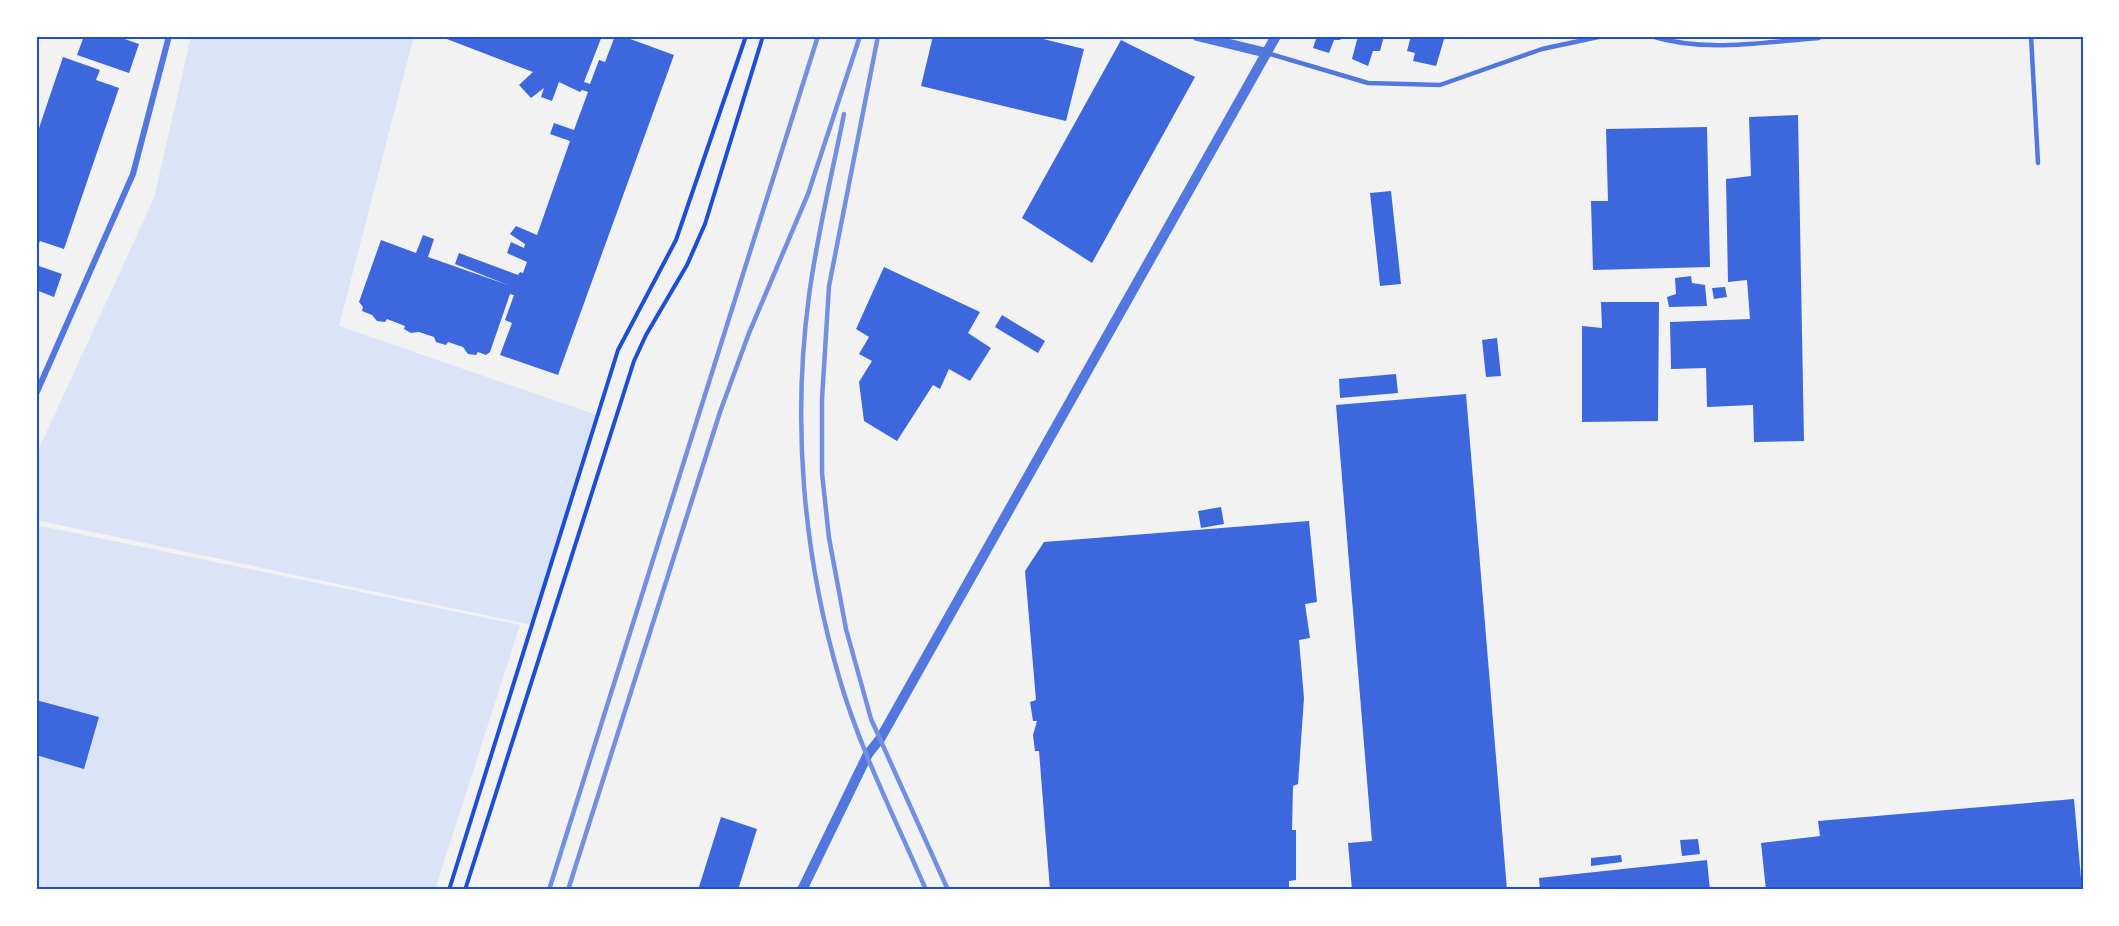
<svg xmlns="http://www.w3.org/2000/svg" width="2119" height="926" viewBox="0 0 2119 926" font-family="Signika,sans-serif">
  <rect width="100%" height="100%" fill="#f2f2f2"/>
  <!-- green -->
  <path fill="#dbe4f7" d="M191,36H414L339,326L597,415L532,625L36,520V455L154,198Z
    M36,525L520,625L435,890H36Z"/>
  <!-- building -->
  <path fill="#3d67dc" d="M84,36H116L139,44L129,73L77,55Z
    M439,36H602L584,82L590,84L599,60L605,62L615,36H622L674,55L558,375L500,355L512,323L505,320L514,295L510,294L490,352L486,355L478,352L476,355L468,354L463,347L448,342L446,345L436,342L434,337L419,332L411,333L404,329L405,326L387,319L385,322L377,321L372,315L362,311L363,307L359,302L381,240L416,253L423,235L434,239L428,257L508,285L455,264L459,253L518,275L520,272L523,273L527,262L507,253L511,242L524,248L525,244L510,234L516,226L537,235L570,141L550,134L554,123L574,130L588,92L582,90L580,92L559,82L552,101L541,97L544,88L531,98L519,85L533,72Z
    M933,36H1031L1084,49L1066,121L921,86Z
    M1317,36H1343L1340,40H1334L1329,53L1313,48Z
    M1358,36H1384L1380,51H1373L1368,66L1352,59Z
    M1411,36H1445L1436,66L1413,61L1415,53L1407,51Z
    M1121,40L1195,77L1092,263L1022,218Z
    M63,57L100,70L96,80L119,88L64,249L40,241L36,251V137Z
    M1798,115L1804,441L1754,442L1753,405L1707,407L1706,368L1671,369L1670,322L1750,319L1747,280L1728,282L1726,179L1751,176L1749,117Z
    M1707,127L1710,267L1593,270L1591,201H1608L1606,129Z
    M1391,191L1401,284L1380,286L1370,193Z
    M36,265L62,274L54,297L36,290Z
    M884,267L980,312L968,333L991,348L970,381L949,369L940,389L933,385L897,441L864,421L859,382L872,361L859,354L869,337L856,329Z
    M1691,276L1692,283L1705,285L1707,306L1669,307L1667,297L1676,294L1675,278Z
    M1725,287L1727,297L1714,299L1712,288Z
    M1601,302H1659L1658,421L1582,422V326L1602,328Z
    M1002,315L1045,341L1038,353L995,327Z
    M1497,338L1501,376L1486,377L1482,340Z
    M1396,374L1398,393L1340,398L1339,379Z
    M1466,394L1507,890H1352L1348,843L1372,841L1336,405Z
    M1221,507L1224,524L1201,528L1198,511Z
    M1309,521L1317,602L1305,604L1310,638L1299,640L1304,698L1298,784L1293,786L1292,830H1296V880L1289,881V890H1050L1039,751H1035L1033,735L1037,721H1033L1030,702L1036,700L1025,571L1044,542Z
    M36,700L99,717L84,769L36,755Z
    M2074,799L2082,890H1766L1761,843L1820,836L1818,821Z
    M721,817L757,829L738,890H698Z
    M1698,839L1700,854L1682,856L1680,840Z
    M1621,855L1622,862L1591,866V858Z
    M1707,860L1710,890H1540L1539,878Z"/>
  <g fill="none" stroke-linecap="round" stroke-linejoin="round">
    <!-- path -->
    <path stroke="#1d4ed8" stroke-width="4" d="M449,890L618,350L676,240L746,36
      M465,890L634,361L646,335L687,265L705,224L763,36"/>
    <!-- service -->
    <path stroke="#5277de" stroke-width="4.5" d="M1651,36C1705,53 1764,42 1819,38V36
      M2031,36L2038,163
      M1267,53L1368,83L1440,85L1542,49L1603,36"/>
    <!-- minor -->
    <path stroke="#5277de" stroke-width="6" d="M36,394L133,174L169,36"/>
    <!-- tertiary -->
    <path stroke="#5277de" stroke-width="10" d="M1197,36L1267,53
      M802,890L868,754L880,739L1276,36"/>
    <!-- rail -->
    <path stroke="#7290e2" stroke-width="4.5" d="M878,36L829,286L822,399V473L829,538L846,629L871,719L948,890
      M844,114C832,174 817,235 809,296C792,422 803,554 839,677C860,750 896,820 926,890
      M549,890L818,36
      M568,890L720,412L749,333L808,194L860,36"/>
  </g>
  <!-- border -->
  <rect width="2119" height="926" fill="none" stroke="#ffffff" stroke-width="75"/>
  <rect x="38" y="38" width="2044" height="850" fill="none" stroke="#1d4ed8" stroke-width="2"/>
</svg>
